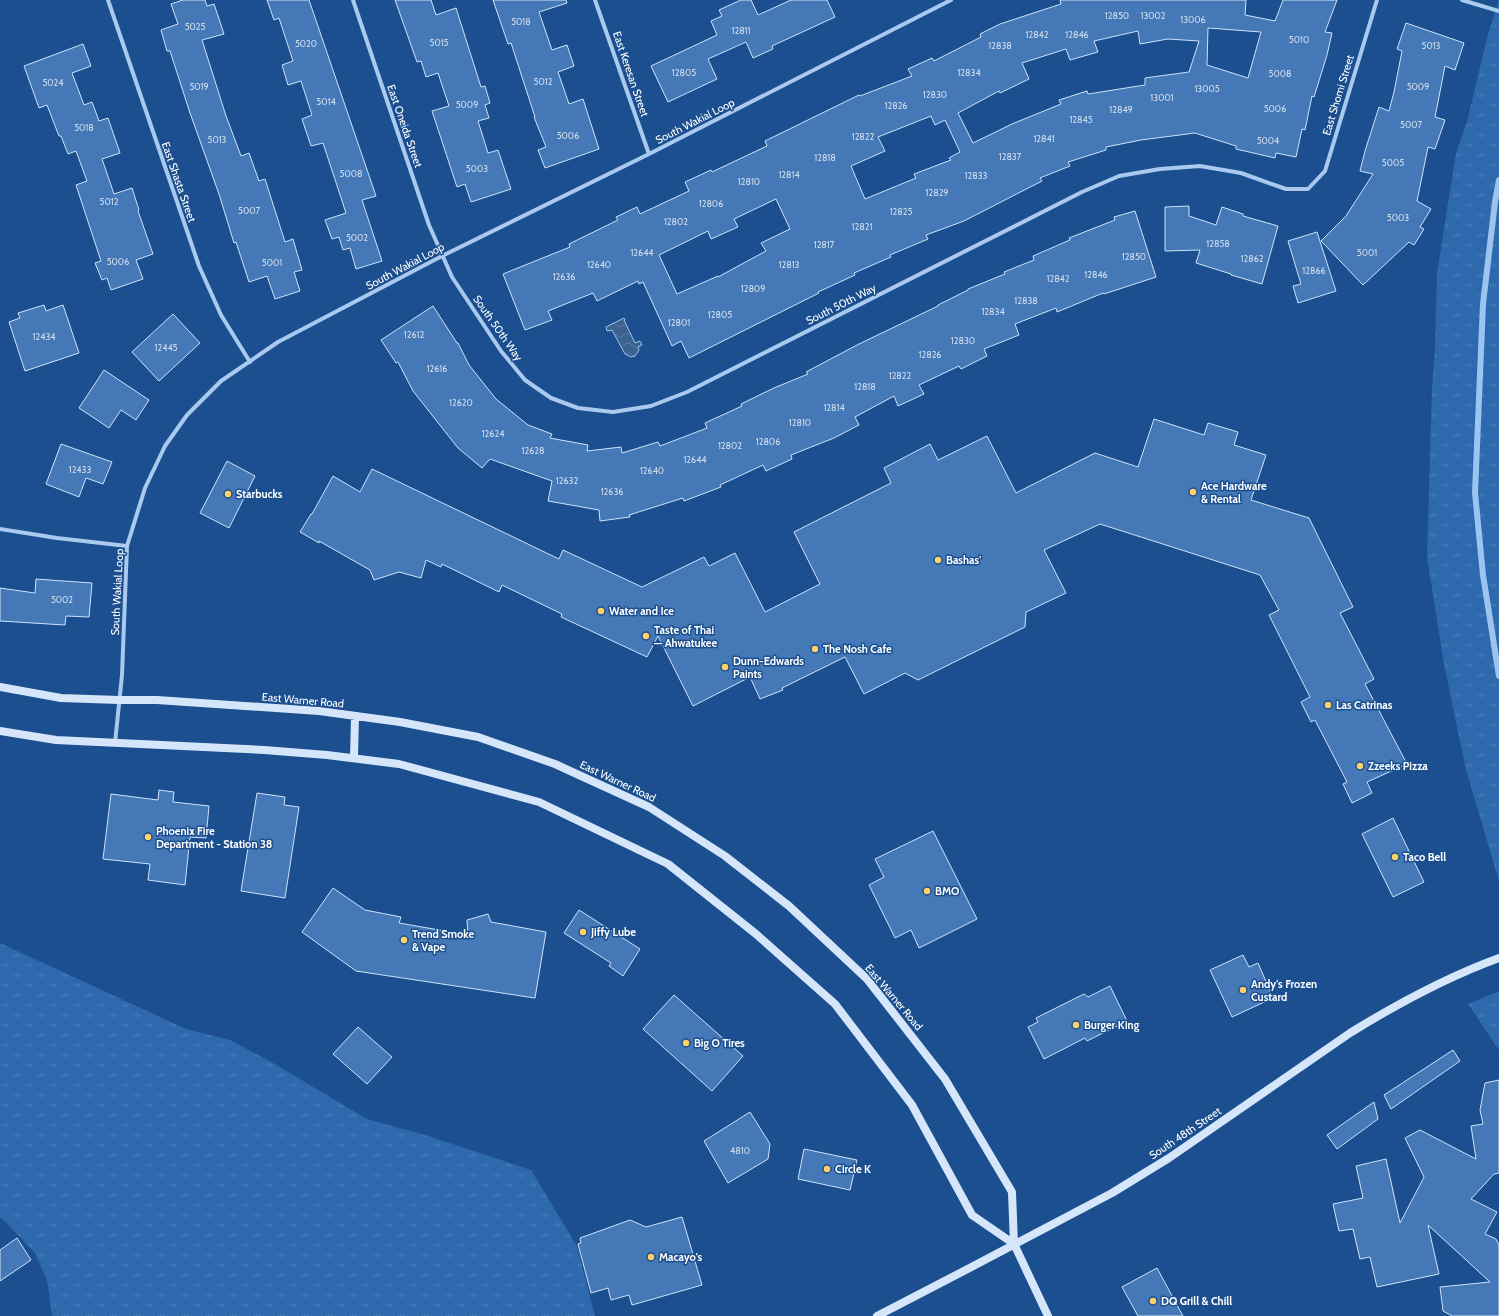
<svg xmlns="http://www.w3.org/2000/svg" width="1499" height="1316" viewBox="0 0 1499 1316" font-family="Cabin,sans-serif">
  <defs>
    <pattern id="grass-tufts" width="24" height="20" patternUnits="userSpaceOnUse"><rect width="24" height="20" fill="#2e69ad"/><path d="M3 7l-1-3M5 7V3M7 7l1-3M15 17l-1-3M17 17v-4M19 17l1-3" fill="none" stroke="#4d80b9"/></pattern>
    <pattern id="water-waves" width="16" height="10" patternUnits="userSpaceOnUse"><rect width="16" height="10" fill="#3c6290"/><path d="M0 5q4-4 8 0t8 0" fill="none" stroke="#597aa1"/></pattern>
  </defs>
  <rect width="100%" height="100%" fill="#1b4f8f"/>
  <!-- grass -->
  <path fill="url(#grass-tufts)" d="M1499,0V881L1466,770L1444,664L1427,557L1432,389L1435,347L1437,273L1456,153L1467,122L1488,34Z
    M0,943L186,1029L230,1040L273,1063L367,1119L425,1135L531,1170L577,1246L595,1316H52L47,1280L35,1253L5,1221L0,1218Z
    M1499,991V1050L1468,1004Z"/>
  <!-- water -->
  <path fill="url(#water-waves)" stroke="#9cc4f0" d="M624,318L625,320H624L635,343L640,341L642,345L638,347L639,350L635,356L631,357L625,354L612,330L607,331L606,327Z"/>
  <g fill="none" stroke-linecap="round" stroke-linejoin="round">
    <!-- stream -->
    <path stroke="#9cc4f0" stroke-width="6" d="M1499,180L1495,202L1483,304L1475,493L1483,575L1499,676"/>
  </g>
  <!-- building -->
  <path fill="#4478b7" stroke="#cfe3fa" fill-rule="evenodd" d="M183,0H205L207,6L214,4L224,34L202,40L226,116L241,156L249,153L259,181L265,179L285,242L293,239L302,270L294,272L300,291L275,299L267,276L249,282L236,242L234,243L219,194L190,113L170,51H167L161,30L178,24L171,4Z
    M267,0H309L376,196L362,200L382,261L356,269L350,248L343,250L339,237L332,239L325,220L346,213L323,143L311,146L302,119L312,115L301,81L288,85L282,65L293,61L279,18L274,20Z
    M395,0H431L436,15L456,8L481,87L485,86L490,103L485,105L489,118L478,121L488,153L498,150L511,189L471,202L465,184L457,187L432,111L449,106L438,73L426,77L421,61L417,62Z
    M493,0H566L567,3L539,12L552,50L567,45L574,66L558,72L569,104L583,99L599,149L545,168L538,150L546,147L534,117H535L511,43L508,44Z
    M741,0H751L758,15L791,0H827L835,17L772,46L773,49L753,58L746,42L708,59L717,79L668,102L651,66L717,35L711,21L722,16L719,10Z
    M1060,0H1246L1245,15L1275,21L1283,0H1337L1325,32L1332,33L1327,55L1314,97L1312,96L1305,130L1302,129L1296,157L1276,153L1275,158L1236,149V146L1195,133L1141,140L1106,147V150L1068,162L1070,166L1040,178L1042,181L964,221L926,235L928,239L890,255L891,257L854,273L855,275L818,292L819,293L689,358L681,341L672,346L643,282L639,284L638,281L597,301L593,293L548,311L552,320L525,330L503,274L570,247L569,244L618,220L616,217L637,207L640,214L689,191L685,182L711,170L712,172L767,146L765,141L859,95L860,96L912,76L908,69L932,58L934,61L981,37L980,34L1000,24L1061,4ZM1208,28L1261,32L1248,78L1207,65ZM1138,31L1140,44L1168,39L1199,41L1189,72L1145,78V85L1088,94L1087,91L1059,100L1061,104L1012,124L973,143L958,113L999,91L1000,93L1029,79L1022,63L1066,49L1070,60L1098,52L1094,41ZM931,116L935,125L945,120L960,152L949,158L951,160L914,174L916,178L865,199L851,166L885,151L878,137ZM776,199L790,229L761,243L766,251L718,277V276L677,294L659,255L708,231L711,239L738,227L734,219Z
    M1406,23L1464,43L1455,70L1445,66L1435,117L1445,120L1435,149L1428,147L1417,201L1431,209L1420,227L1424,229L1414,245L1409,242L1363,285L1321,241L1346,216L1373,174L1360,171L1365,151L1379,107L1389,111L1394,92L1402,51L1397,49Z
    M83,44L91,66L72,73L84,105L92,102L99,121L108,118L120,153L102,159L114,194L132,188L139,210L138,211L153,254L136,260L143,279L111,290L107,278L102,280L95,263L101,261L76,185L87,181L76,151L68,154L61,136H59L47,105L39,108L24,66Z
    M1189,206V216L1216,225L1222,207L1243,214V216L1278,226L1262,284L1231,275V274L1196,263L1200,250L1165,251V207Z
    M1135,211L1156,277L1104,294L1103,293L1057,312L1056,308L1015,324L1019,335L984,349L987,356L961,369L959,366L919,385L924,394L898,406L894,396L855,417L859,425L834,438L791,455L792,459L766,471L763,465L720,485L721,487L684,501L683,498L629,515L630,517L600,521L599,510L548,501L552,481L490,459L482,468L458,448L413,391L398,362L396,363L381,340L433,306L457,343H458L469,365L496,399L528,425L552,434L550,438L588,445L587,451L621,447L622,453L658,442L660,446L707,428L705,423L742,406L741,404L774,388L808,374L806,372L859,344L938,306V305L968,290V289L1005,274L1004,272L1034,260L1033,256L1070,240L1069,238L1115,220L1114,217Z
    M1317,232L1336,291L1298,303L1293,286L1301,284L1288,241Z
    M44,305L46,311L63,305L79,353L25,371L9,322L20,318L18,313Z
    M173,314L200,343L159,381L132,352Z
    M104,370L149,400L136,420L121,410L109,428L79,408Z
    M1154,419L1204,435L1208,423L1238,432L1234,445L1266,455L1251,500L1309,518L1353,607L1340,613L1374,679L1365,684L1407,764L1367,782L1372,793L1352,803L1343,784L1347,782L1315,720L1311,722L1301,702L1310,697L1269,615L1279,610L1260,575L1100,524L1044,550L1066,593L1026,612L1025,627L918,680L905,673L864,694L845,657L782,688L783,690L760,699L750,677L693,706L658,636L647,657L561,617L562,614L502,585L499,592L442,564L441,567L426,560L421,578L399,572L374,580L370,570L319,541V543L300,532L311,514H312L333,476L360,492L372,469L559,559L563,550L642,587L704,557L709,566L735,553L765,612L820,584L794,532L891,483L884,468L930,444L938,460L987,436L1016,493L1095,453L1138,467Z
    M61,444L112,462L103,484L86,478L79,497L46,484Z
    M227,461L255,476L229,528L200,513Z
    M36,579L92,583L89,617L66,616L65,625L0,621V588L35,593Z
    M159,790L174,792L173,802L209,806L206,838L190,837L185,885L148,880L150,864L103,859L111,794L158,800Z
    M257,793L285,797L284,805L299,807L285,898L241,891Z
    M1393,818L1424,882L1393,897L1362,834Z
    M933,831L977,919L919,948L911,930L895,938L869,885L884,877L875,859Z
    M333,888L365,910L401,917L399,923L468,935L467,920L488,914L491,922L546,932L535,998L356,971L302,932Z
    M579,910L640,949L623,976L609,966L611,963L564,933Z
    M1243,955L1249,967L1258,963L1273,998L1232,1017L1210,970Z
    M1110,986L1127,1021L1087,1041L1085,1038L1044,1059L1028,1027L1038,1022L1036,1018L1084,994L1088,997Z
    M674,995L743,1056L712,1091L643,1029Z
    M358,1027L392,1057L367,1084L333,1054Z
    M1453,1050L1460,1061L1391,1109L1384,1095Z
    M1499,1080V1173L1494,1174L1471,1199L1497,1212L1485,1234L1496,1239L1499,1245V1316H1452L1443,1311L1440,1287L1490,1282L1428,1225L1439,1274L1377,1287L1370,1257L1360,1259L1353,1229L1339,1231L1333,1204L1363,1198L1356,1166L1386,1159L1400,1223L1424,1177L1405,1138L1420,1130L1476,1159L1471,1126L1483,1124L1480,1110L1485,1083Z
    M1374,1102L1378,1119L1337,1149L1327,1135Z
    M750,1112L770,1144L768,1159L728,1183L704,1141Z
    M804,1149L857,1160L850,1190L798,1179Z
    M682,1217L702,1285L632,1305L629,1295L611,1300L608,1288L591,1293L578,1244L581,1243L580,1238L630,1220L646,1227Z
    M17,1238L31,1260L0,1281V1250Z
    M1157,1268L1183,1316H1138L1122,1287Z"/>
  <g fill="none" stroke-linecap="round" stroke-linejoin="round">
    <!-- minor -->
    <path stroke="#a9c9ee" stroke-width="4" d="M108,0L199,266L221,315L250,362
      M353,0L429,225L452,277L501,351L525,380L551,398L578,408L613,412L651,406L687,392L1082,192L1119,176L1160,169L1200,166L1241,173L1286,189H1308L1325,171L1377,0
      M595,0L649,154
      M1462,0L1499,11
      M0,529L57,538L127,546
      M115,743L122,675L127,546L145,488L165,446L187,415L221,381L278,342L442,256L649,154L951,0"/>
    <!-- secondary -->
    <path stroke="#d6e6fa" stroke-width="8" d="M0,687L61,698L119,700H157L319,711L400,722L478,737L555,764L649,807L725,856L789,906L867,979L945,1079L1012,1192L1014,1244L1048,1316
      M0,731L56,740L264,750L327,755L399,764L539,802L668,864L756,934L835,1004L912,1105L972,1215L1014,1244
      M354,758L355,716
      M877,1316L960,1273L1112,1193L1169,1158L1350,1033C1397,1004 1447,977 1499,958"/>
  </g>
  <!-- markers -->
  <g fill="#ffd166" stroke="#1b4f8f" stroke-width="1.5">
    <circle cx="1193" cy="492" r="4"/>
    <circle cx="228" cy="494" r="4"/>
    <circle cx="938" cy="560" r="4"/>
    <circle cx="601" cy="611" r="4"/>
    <circle cx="646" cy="636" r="4"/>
    <circle cx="815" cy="649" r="4"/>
    <circle cx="725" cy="667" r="4"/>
    <circle cx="1328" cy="705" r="4"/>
    <circle cx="1360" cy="766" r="4"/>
    <circle cx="148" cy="837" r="4"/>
    <circle cx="1395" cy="857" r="4"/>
    <circle cx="927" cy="891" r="4"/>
    <circle cx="583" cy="932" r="4"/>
    <circle cx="404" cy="940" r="4"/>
    <circle cx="1243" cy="990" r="4"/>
    <circle cx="1076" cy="1025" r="4"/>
    <circle cx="686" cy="1043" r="4"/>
    <circle cx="827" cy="1169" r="4"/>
    <circle cx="651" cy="1257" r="4"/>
    <circle cx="1153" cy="1301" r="4"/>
  </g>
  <g text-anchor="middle" stroke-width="3" stroke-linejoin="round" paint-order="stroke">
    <!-- number labels -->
    <g font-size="9" fill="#d0dded">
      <text x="1117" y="19">12850</text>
      <text x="1153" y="19">13002</text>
      <text x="1193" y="23">13006</text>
      <text x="521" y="25">5018</text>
      <text x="195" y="30">5025</text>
      <text x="741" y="34">12811</text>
      <text x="1037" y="38">12842</text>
      <text x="1077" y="38">12846</text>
      <text x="1299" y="43">5010</text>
      <text x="439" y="46">5015</text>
      <text x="306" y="47">5020</text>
      <text x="1000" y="49">12838</text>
      <text x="1431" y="49">5013</text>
      <text x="684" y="76">12805</text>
      <text x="969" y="76">12834</text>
      <text x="1280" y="77">5008</text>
      <text x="543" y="85">5012</text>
      <text x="53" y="86">5024</text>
      <text x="199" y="90">5019</text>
      <text x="1418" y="90">5009</text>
      <text x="1207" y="92">13005</text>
      <text x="935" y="98">12830</text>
      <text x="1162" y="101">13001</text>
      <text x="326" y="105">5014</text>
      <text x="467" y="108">5009</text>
      <text x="896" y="109">12826</text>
      <text x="1275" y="112">5006</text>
      <text x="1121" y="113">12849</text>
      <text x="1081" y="123">12845</text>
      <text x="1411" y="128">5007</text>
      <text x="84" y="131">5018</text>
      <text x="568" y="139">5006</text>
      <text x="863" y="140">12822</text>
      <text x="1044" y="142">12841</text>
      <text x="217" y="143">5013</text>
      <text x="1268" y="144">5004</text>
      <text x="1010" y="160">12837</text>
      <text x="825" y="161">12818</text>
      <text x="1393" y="166">5005</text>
      <text x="477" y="172">5003</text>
      <text x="351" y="177">5008</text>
      <text x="789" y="178">12814</text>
      <text x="976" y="179">12833</text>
      <text x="749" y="185">12810</text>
      <text x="937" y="196">12829</text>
      <text x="109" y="205">5012</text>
      <text x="711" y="207">12806</text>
      <text x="249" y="214">5007</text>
      <text x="901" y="215">12825</text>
      <text x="1398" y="221">5003</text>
      <text x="676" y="225">12802</text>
      <text x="862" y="230">12821</text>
      <text x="357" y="241">5002</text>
      <text x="1218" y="247">12858</text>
      <text x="824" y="248">12817</text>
      <text x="642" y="256">12644</text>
      <text x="1367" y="256">5001</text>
      <text x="1134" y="260">12850</text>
      <text x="1252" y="262">12862</text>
      <text x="118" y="265">5006</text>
      <text x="272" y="266">5001</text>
      <text x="599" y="268">12640</text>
      <text x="789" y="268">12813</text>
      <text x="1314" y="274">12866</text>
      <text x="1096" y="278">12846</text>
      <text x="564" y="280">12636</text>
      <text x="1058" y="282">12842</text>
      <text x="753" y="292">12809</text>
      <text x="1026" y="304">12838</text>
      <text x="993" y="315">12834</text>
      <text x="720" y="318">12805</text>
      <text x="679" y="326">12801</text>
      <text x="414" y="338">12612</text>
      <text x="44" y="340">12434</text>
      <text x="963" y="344">12830</text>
      <text x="166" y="351">12445</text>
      <text x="930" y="358">12826</text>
      <text x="437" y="372">12616</text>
      <text x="900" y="379">12822</text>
      <text x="865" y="390">12818</text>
      <text x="461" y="406">12620</text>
      <text x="834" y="411">12814</text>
      <text x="800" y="426">12810</text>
      <text x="493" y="437">12624</text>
      <text x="768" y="445">12806</text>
      <text x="730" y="449">12802</text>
      <text x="533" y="454">12628</text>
      <text x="695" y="463">12644</text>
      <text x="80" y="473">12433</text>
      <text x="652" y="474">12640</text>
      <text x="567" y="484">12632</text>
      <text x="612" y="495">12636</text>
      <text x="62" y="603">5002</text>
      <text x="740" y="1154">4810</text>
    </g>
    <!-- street labels -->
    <g font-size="11" fill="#fff" stroke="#1b4f8f">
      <text transform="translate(631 74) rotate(71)" y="4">East Keresan Street</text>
      <text transform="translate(1338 95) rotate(-73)" y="4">East Shomi Street</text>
      <text transform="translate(695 121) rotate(-27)" y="4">South Wakial Loop</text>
      <text transform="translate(405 126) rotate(71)" y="4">East Oneida Street</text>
      <text transform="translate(179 182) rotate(71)" y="4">East Shasta Street</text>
      <text transform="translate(405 266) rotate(-28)" y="4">South Wakial Loop</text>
      <text transform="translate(841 304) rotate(-27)" y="4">South 50th Way</text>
      <text transform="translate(498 328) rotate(55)" y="4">South 50th Way</text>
      <text transform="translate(117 592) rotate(-87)" y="4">South Wakial Loop</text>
      <text transform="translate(303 700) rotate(5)" y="4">East Warner Road</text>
      <text transform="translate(618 781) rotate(25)" y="4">East Warner Road</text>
      <text transform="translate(894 997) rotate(50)" y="4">East Warner Road</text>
      <text transform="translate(1185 1133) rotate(-34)" y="4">South 48th Street</text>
    </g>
    <!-- poi labels -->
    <g font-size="11" font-weight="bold" fill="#fff" stroke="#1b4f8f" text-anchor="start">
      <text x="1201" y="490">Ace Hardware<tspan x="1201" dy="13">&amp; Rental</tspan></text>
      <text x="236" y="498">Starbucks</text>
      <text x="946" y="564">Bashas'</text>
      <text x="609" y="615">Water and Ice</text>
      <text x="654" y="634">Taste of Thai<tspan x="654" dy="13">— Ahwatukee</tspan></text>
      <text x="823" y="653">The Nosh Cafe</text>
      <text x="733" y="665">Dunn-Edwards<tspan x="733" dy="13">Paints</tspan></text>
      <text x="1336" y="709">Las Catrinas</text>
      <text x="1368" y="770">Zzeeks Pizza</text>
      <text x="156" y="835">Phoenix Fire<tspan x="156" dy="13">Department - Station 38</tspan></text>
      <text x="1403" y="861">Taco Bell</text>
      <text x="935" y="895">BMO</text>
      <text x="591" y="936">Jiffy Lube</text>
      <text x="412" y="938">Trend Smoke<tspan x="412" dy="13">&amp; Vape</tspan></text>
      <text x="1251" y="988">Andy's Frozen<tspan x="1251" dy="13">Custard</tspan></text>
      <text x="1084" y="1029">Burger King</text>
      <text x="694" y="1047">Big O Tires</text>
      <text x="835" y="1173">Circle K</text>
      <text x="659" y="1261">Macayo's</text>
      <text x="1161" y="1305">DQ Grill &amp; Chill</text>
    </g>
  </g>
</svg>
